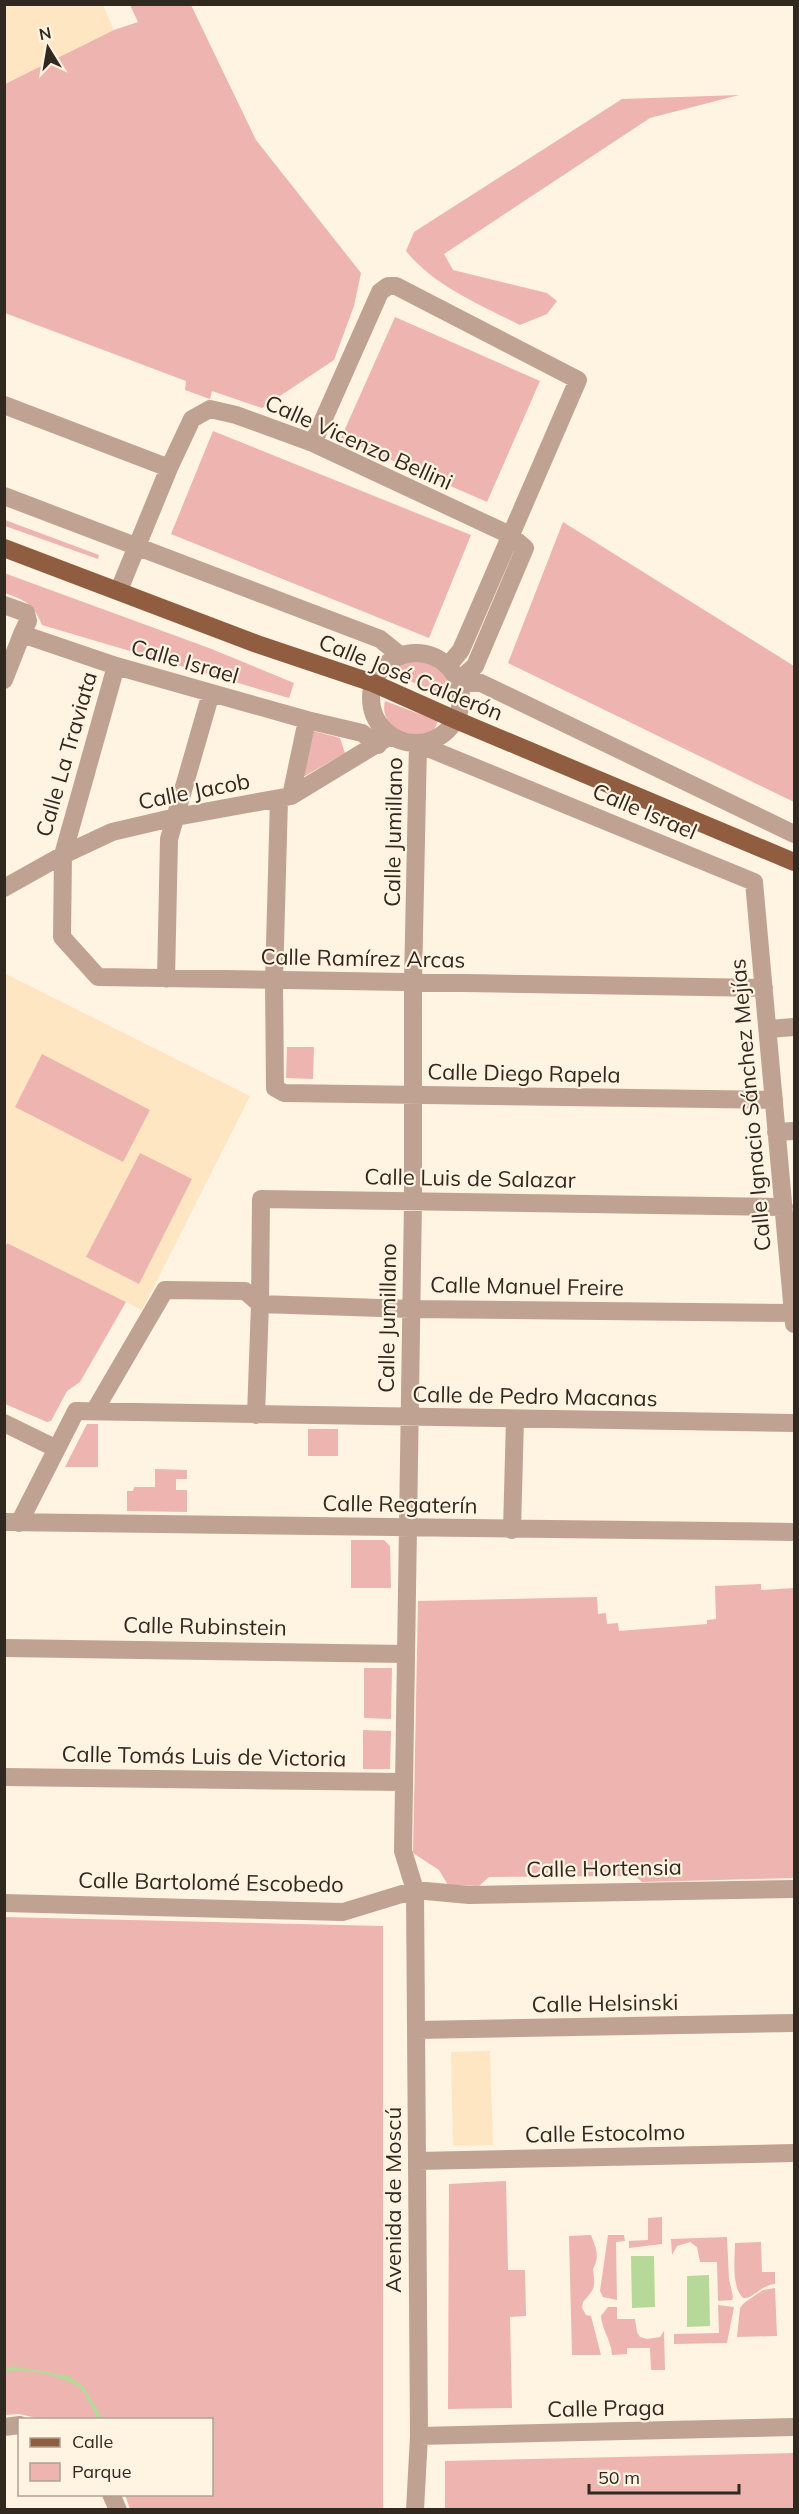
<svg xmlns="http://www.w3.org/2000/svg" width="799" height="2514" viewBox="0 0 799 2514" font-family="Mulish,sans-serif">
  <rect width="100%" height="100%" fill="#fff3e2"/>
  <!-- built -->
  <path fill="#ffe6c3" d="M5,5H103L114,30L5,84Z
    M4,973L250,1096L142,1310L5,1242Z
    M490,2051L493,2145L453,2146L451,2052Z"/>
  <!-- green -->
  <path fill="#eeb4b0" d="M130,5H191L256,140L361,273L354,306L334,360L262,408L212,391L210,399L185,390L186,381L5,313V84L114,30L138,22Z
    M739,95L650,118L444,254L453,270L547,293L557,301L547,314L520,325C481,305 434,286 406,251L414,232L622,99Z
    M395,317L540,381L487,502L341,438Z
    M213,431L471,535L429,638L171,534Z
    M5,520L99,555L98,559L5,526Z
    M563,522L794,666V802L508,663Z
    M4,573L209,648L294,683L289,698L42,625C33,603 26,601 5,593Z
    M411,660C432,661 453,673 451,698L390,673L397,666Z
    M385,701L438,721L434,730C430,731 425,735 421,735C399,738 380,722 385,701Z
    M313,731L340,738L345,753L305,776L300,775Z
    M287,1047H314L313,1079L286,1078Z
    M42,1054L150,1110L123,1162L15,1107Z
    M140,1153L192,1179L139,1284L86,1257Z
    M7,1243L126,1302L80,1382L67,1391L51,1421L47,1422L5,1404L4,1250Z
    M87,1424H98V1467H65Z
    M308,1429H338V1456H308Z
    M155,1469L187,1470V1479H176V1490H187V1512L127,1511V1491H133L134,1487H155Z
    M351,1540H384L390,1546L391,1588H351Z
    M761,1584V1590L794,1588V1878L642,1882L635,1876L489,1877L479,1886L448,1885L439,1870L413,1853L418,1601L597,1597L598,1614L606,1613L607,1624L618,1623L619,1631L707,1624V1620L716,1619L715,1586Z
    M364,1668H392L391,1719L364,1718Z
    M363,1730L391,1731L390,1769H363Z
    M4,1917L383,1926V2509H130L125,2495L212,2494V2420H46L19,2414L5,2415Z
    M506,2181L508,2270H525L526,2316L510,2317L512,2408L448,2409L449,2184Z
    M662,2217V2244L629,2248V2241L648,2240V2218Z
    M591,2235C596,2248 600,2257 593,2269C595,2288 596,2287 583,2302L582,2308L586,2315L591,2316L601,2355H572L569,2236Z
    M608,2235H624L625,2241L616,2242L617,2300L603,2297L600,2291Z
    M727,2237L729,2279L733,2297L732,2300L718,2301L717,2262H700L697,2247L690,2242L677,2246L672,2255L671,2239Z
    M761,2242L762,2272H775V2284C759,2286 754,2299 743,2298C731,2286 735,2259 735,2243Z
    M775,2288L777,2336L737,2337L740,2308L744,2303L763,2290Z
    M718,2305L734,2307L727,2343L674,2344V2334L719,2333Z
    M608,2307H617V2319H635L637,2332L640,2337L647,2339L660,2337L664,2331L665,2370H651L650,2348H627V2354L612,2355C611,2340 602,2330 601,2316Z
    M794,2453V2509H445V2461Z"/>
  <!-- water -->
  <path fill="#b6d898" d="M654,2256L655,2307L632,2308L631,2256Z
    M709,2275L710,2326L687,2327V2276Z
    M14,2366L69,2376L84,2387L103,2419H98C93,2410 88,2398 82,2390C70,2377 19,2365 5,2373V2369Z"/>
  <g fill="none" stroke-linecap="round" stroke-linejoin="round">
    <!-- minor -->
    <path stroke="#c0a292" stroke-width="18" d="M4,405L169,468
      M313,443L380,292L388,286H396L578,380L461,650L448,666
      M4,496L380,639L401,656
      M119,590L169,468L192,419L210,409L236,415L313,443L510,535L525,548L475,666L458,681
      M4,605L26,613L28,621L22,634L116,666L307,720L362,733L378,745
      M371 698a45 45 0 1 1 90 0a45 45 0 1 1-90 0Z
      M116,666L63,855L62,937L98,977L764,988
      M4,680L22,634
      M458,681L481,683L794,834
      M418,744L754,882L794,1324
      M291,796L307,720
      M279,799L274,982L275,1088L284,1093L774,1100
      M4,888L63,855L112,832L176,817L291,796L390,736
      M166,979L169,839L211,693
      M769,1029L794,1027
      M776,1132L794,1131
      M260,1304L261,1199L784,1207
      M95,1410L165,1290L245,1291L260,1304
      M256,1415L260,1304L411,1309L794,1313
      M4,1423L55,1448
      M4,1522L794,1532
      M19,1523L76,1411L794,1423
      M512,1530L515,1419
      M4,1648L405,1654
      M4,1777L403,1782
      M4,1903L343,1912L415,1890L469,1895L794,1889
      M417,2030L794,2023
      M417,2161L794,2153
      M4,2427L20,2425
      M419,2436L794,2427
      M111,2494L118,2510
      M415,2510L419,2436L415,1890L403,1851L413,1200V983L418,744"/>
    <!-- major -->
    <path stroke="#905d40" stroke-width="18" d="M4,548L257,644L373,683L456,720L794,862"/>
  </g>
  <g text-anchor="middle" stroke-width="4.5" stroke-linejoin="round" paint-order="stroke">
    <!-- street labels -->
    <g font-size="22" fill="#31291f" stroke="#fff3e2">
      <text transform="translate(359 442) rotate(24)" y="8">Calle Vicenzo Bellini</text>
      <text transform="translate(185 661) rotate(16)" y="8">Calle Israel</text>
      <text transform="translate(411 677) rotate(22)" y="8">Calle José Calderón</text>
      <text transform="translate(66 754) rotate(-74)" y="8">Calle La Traviata</text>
      <text transform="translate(194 791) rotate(-11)" y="8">Calle Jacob</text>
      <text transform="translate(645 811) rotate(23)" y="8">Calle Israel</text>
      <text transform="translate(393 832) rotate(-89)" y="8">Calle Jumillano</text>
      <text transform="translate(363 958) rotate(1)" y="8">Calle Ramírez Arcas</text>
      <text transform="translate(524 1073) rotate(1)" y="8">Calle Diego Rapela</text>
      <text transform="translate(750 1105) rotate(-95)" y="8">Calle Ignacio Sánchez Mejías</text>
      <text transform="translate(470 1178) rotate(1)" y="8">Calle Luis de Salazar</text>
      <text transform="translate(527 1286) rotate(1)" y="8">Calle Manuel Freire</text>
      <text transform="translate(387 1318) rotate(-89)" y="8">Calle Jumillano</text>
      <text transform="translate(535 1396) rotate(1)" y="8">Calle de Pedro Macanas</text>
      <text transform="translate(400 1504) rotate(1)" y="8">Calle Regaterín</text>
      <text transform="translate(205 1626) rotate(1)" y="8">Calle Rubinstein</text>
      <text transform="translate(204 1756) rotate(1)" y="8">Calle Tomás Luis de Victoria</text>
      <text transform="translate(604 1868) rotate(-1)" y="8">Calle Hortensia</text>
      <text transform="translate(211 1882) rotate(1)" y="8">Calle Bartolomé Escobedo</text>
      <text transform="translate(605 2003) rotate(-1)" y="8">Calle Helsinski</text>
      <text transform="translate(605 2133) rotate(-1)" y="8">Calle Estocolmo</text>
      <text transform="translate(393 2200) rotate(-90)" y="8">Avenida de Moscú</text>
      <text transform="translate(606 2408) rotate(-1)" y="8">Calle Praga</text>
    </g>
  </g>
  <!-- border -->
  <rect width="799" height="2514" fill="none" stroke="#31291f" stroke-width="12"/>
  <!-- legend -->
  <rect x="18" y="2418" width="195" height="78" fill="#fff3e2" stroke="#ada294" stroke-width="1.5"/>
  <rect x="30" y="2438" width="30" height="9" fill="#905d40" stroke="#ada294" stroke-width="1.5"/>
  <text x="72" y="2448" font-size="18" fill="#31291f">Calle</text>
  <rect x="30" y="2463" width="30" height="18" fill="#eeb4b0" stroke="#ada294" stroke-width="1.5"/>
  <text x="72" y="2478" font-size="18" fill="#31291f">Parque</text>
  <!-- north arrow -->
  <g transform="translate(48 48) rotate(349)" stroke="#fff3e2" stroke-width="4.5" paint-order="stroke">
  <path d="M0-4.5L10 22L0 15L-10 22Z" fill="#31291f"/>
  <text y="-9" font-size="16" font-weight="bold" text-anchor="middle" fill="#31291f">N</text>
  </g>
  <!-- scale -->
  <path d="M589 2484v9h150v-9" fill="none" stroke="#31291f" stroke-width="3"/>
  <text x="598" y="2484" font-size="18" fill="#31291f" stroke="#fff3e2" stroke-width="4.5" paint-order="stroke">50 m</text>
</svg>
